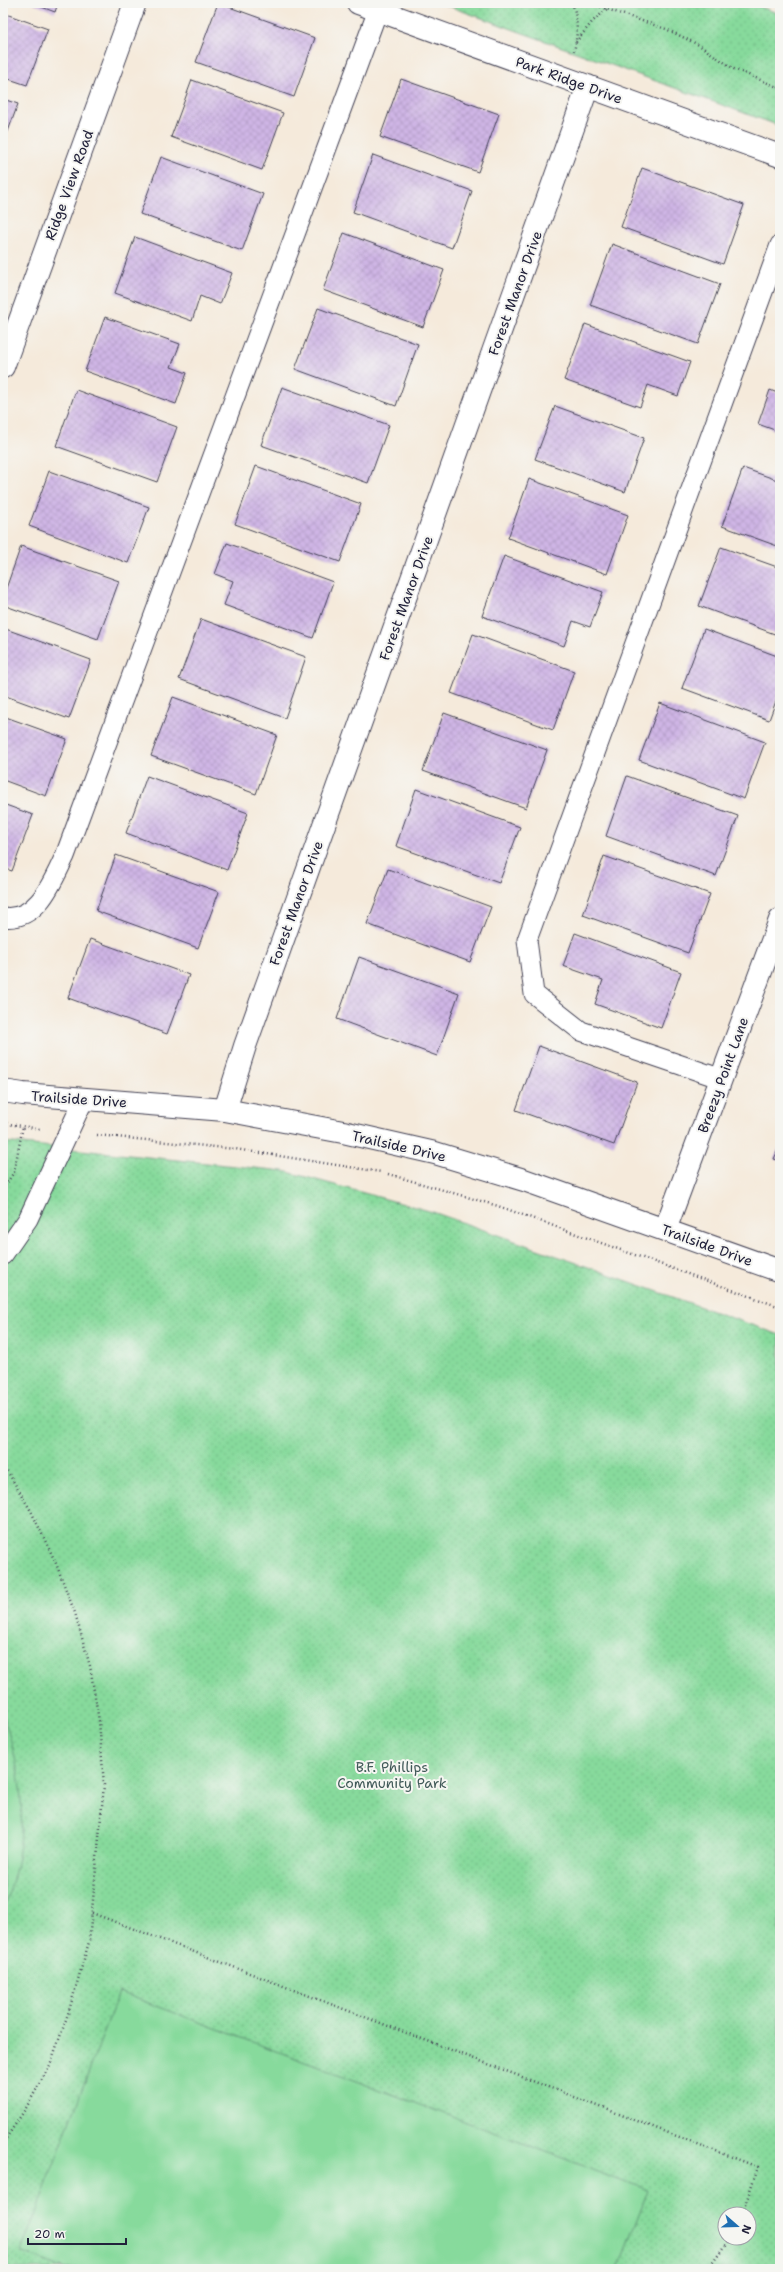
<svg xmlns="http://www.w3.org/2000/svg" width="783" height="2272" viewBox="0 0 783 2272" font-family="'Shantell Sans',sans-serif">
  <defs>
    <pattern id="park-dots" width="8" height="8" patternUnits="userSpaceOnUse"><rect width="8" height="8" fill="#87da9c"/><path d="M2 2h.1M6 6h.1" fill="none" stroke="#74bb87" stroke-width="1.8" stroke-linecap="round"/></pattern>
    <pattern id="building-cross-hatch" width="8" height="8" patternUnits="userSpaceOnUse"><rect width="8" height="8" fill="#cfb5e5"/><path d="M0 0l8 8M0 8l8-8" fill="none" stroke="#b19bc5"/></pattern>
  </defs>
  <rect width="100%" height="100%" fill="#f6f6f2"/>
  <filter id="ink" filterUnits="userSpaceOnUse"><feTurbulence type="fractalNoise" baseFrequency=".025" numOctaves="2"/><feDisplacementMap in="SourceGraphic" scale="8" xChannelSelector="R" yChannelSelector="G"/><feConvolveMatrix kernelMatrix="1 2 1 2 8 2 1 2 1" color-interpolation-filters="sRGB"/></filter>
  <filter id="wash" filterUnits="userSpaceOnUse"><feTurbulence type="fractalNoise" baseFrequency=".012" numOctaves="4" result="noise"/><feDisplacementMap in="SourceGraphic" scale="16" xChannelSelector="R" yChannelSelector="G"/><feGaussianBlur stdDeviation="0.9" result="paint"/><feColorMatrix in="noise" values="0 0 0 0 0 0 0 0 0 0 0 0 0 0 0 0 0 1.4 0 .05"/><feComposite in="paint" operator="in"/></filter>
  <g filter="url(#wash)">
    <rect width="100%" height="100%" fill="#f5eadb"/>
    <!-- park -->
    <path fill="url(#park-dots)" stroke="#547e6c" fill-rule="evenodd" d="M440,3H750L780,14V126Z
      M3,1142L284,1171L433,1212L780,1335V2269H3ZM725,2214H749V2238H725Z"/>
    <!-- pitch -->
    <path fill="#87da9c" stroke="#547e6c" d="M3,1717C8,1727 10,1738 13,1749C26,1801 25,1858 3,1907Z
      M119,1992L648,2190L618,2269H66L21,2252Z"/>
    <g id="blocks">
      <!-- building -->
      <path fill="url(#building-cross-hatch)" d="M31,3H58L55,12Z
        M218,3L315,38L294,97L196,62Z
        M3,13L48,29L27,85L3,77Z
        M401,79L499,114L478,172L380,137Z
        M192,80L283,113L262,170L171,137Z
        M3,99L18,104L3,145Z
        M373,155L472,191L452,248L353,212Z
        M161,157L263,194L242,251L140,214Z
        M642,168L744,205L723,264L621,227Z
        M344,233L444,270L423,327L323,290Z
        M135,237L232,273L220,304L200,296L192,321L115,293Z
        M612,244L720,284L698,344L590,305Z
        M318,308L418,344L396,406L295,369Z
        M105,317L180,344L171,367L187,373L176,404L85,371Z
        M585,324L690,362L678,396L648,385L640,407L564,380Z
        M282,387L389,425L368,483L261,445Z
        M76,390L177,427L157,482L56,446Z
        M770,390L780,394V432L758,424Z
        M555,406L644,438L625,492L535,459Z
        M256,466L361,504L340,562L235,524Z
        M743,468L780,481V547L722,526Z
        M49,471L149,507L128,563L29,526Z
        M529,479L628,515L607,574L508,538Z
        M227,543L333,582L313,638L224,605L233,581L215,574Z
        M21,546L119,581L98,639L3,605V597Z
        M721,547L780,568V636L699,606Z
        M504,556L603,592L590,627L573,621L564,646L482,616Z
        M201,619L306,657L285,718L179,679Z
        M3,628L91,660L69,719L3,695Z
        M704,629L780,657V690L769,720L682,688Z
        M473,634L574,671L553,730L451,693Z
        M173,697L277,735L256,794L151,756Z
        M660,703L765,742L744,799L639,760Z
        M444,713L547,750L526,808L423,771Z
        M3,716L67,739L46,796L3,780Z
        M147,776L248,813L227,870L126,833Z
        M627,776L738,816L716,876L606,836Z
        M416,789L520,827L499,883L396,846Z
        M3,804L33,815L12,871L3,868Z
        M116,855L219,892L198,948L96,911Z
        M604,856L710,894L688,953L583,915Z
        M388,869L491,907L470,962L367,924Z
        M575,933L681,972L661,1028L595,1004L603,980L563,966Z
        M90,939L189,975L167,1034L68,998Z
        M359,957L459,993L437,1056L337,1019Z
        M539,1046L637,1082L614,1145L516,1110Z
        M780,1145V1161L774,1159Z"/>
    </g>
  </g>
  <g filter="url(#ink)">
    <use href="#blocks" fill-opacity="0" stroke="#424053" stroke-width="1"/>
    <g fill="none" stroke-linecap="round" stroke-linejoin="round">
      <defs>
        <path id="service" d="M3,917C38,922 53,880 65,856L378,10
          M722,1079L581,1031L534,994L527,940L780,245
          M3,1255L28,1219L84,1099"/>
        <path id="minor" d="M358,3L780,156
          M3,367L135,3
          M3,1091L23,1094L225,1110L343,1132L435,1153L524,1180L780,1271
          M225,1110L245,1046L588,86
          M665,1230L780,920"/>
      </defs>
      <!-- service casing -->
      <use href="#service" stroke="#424053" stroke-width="21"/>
      <!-- minor casing -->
      <use href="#minor" stroke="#424053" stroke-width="24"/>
      <!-- path -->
      <path stroke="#424053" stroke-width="2.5" stroke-dasharray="1 3" stroke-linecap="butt" d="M572,3C578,17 578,36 574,51
        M589,3L666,29L699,45L734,69L780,88
        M576,42L592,22L607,9
        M3,1123L40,1129
        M97,1135L235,1149L381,1172
        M388,1174L498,1206L780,1307
        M3,1189L14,1172L23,1126
        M3,1464L31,1511L55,1561L75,1613L90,1666L99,1721L104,1785L89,1942L68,2014L50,2065L26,2108L3,2143
        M92,1913L758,2167L742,2214
        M708,2269L731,2238"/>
      <!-- service -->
      <use href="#service" stroke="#fff" stroke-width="19"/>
      <!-- minor -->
      <use href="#minor" stroke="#fff" stroke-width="22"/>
    </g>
  </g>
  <g text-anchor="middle" stroke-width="4" stroke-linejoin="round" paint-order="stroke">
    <!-- street labels -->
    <g font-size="14" fill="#22223b" stroke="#f6f6f2">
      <text transform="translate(569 80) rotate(20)" y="5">Park Ridge Drive</text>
      <text transform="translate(69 185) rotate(-70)" y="5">Ridge View Road</text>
      <text transform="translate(515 293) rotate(-70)" y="5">Forest Manor Drive</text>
      <text transform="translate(406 598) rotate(-70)" y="5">Forest Manor Drive</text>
      <text transform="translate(296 903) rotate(-70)" y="5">Forest Manor Drive</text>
      <text transform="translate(723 1075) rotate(-70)" y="5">Breezy Point Lane</text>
      <text transform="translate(79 1099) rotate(4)" y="5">Trailside Drive</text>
      <text transform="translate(399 1146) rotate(13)" y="5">Trailside Drive</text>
      <text transform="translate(707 1245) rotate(20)" y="5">Trailside Drive</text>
    </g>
    <!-- park labels -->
    <g font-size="14" fill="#405958" stroke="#f6f6f2">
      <text x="392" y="1772">B.F. Phillips<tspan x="392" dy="16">Community Park</tspan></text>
    </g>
  </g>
  <!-- margin -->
  <rect width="783" height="2272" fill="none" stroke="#f6f6f2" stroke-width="16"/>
  <!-- north arrow -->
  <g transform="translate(737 2226) rotate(110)"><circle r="19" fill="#f6f6f2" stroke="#a1a1a9"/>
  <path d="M0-3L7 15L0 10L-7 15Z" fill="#1f6fb2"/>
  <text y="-6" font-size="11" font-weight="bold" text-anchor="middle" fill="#22223b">N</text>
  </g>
  <!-- scale -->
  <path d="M28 2238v6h98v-6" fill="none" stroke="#22223b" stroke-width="2"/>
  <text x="34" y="2238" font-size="12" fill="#22223b" stroke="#f6f6f2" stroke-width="3" paint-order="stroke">20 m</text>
</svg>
